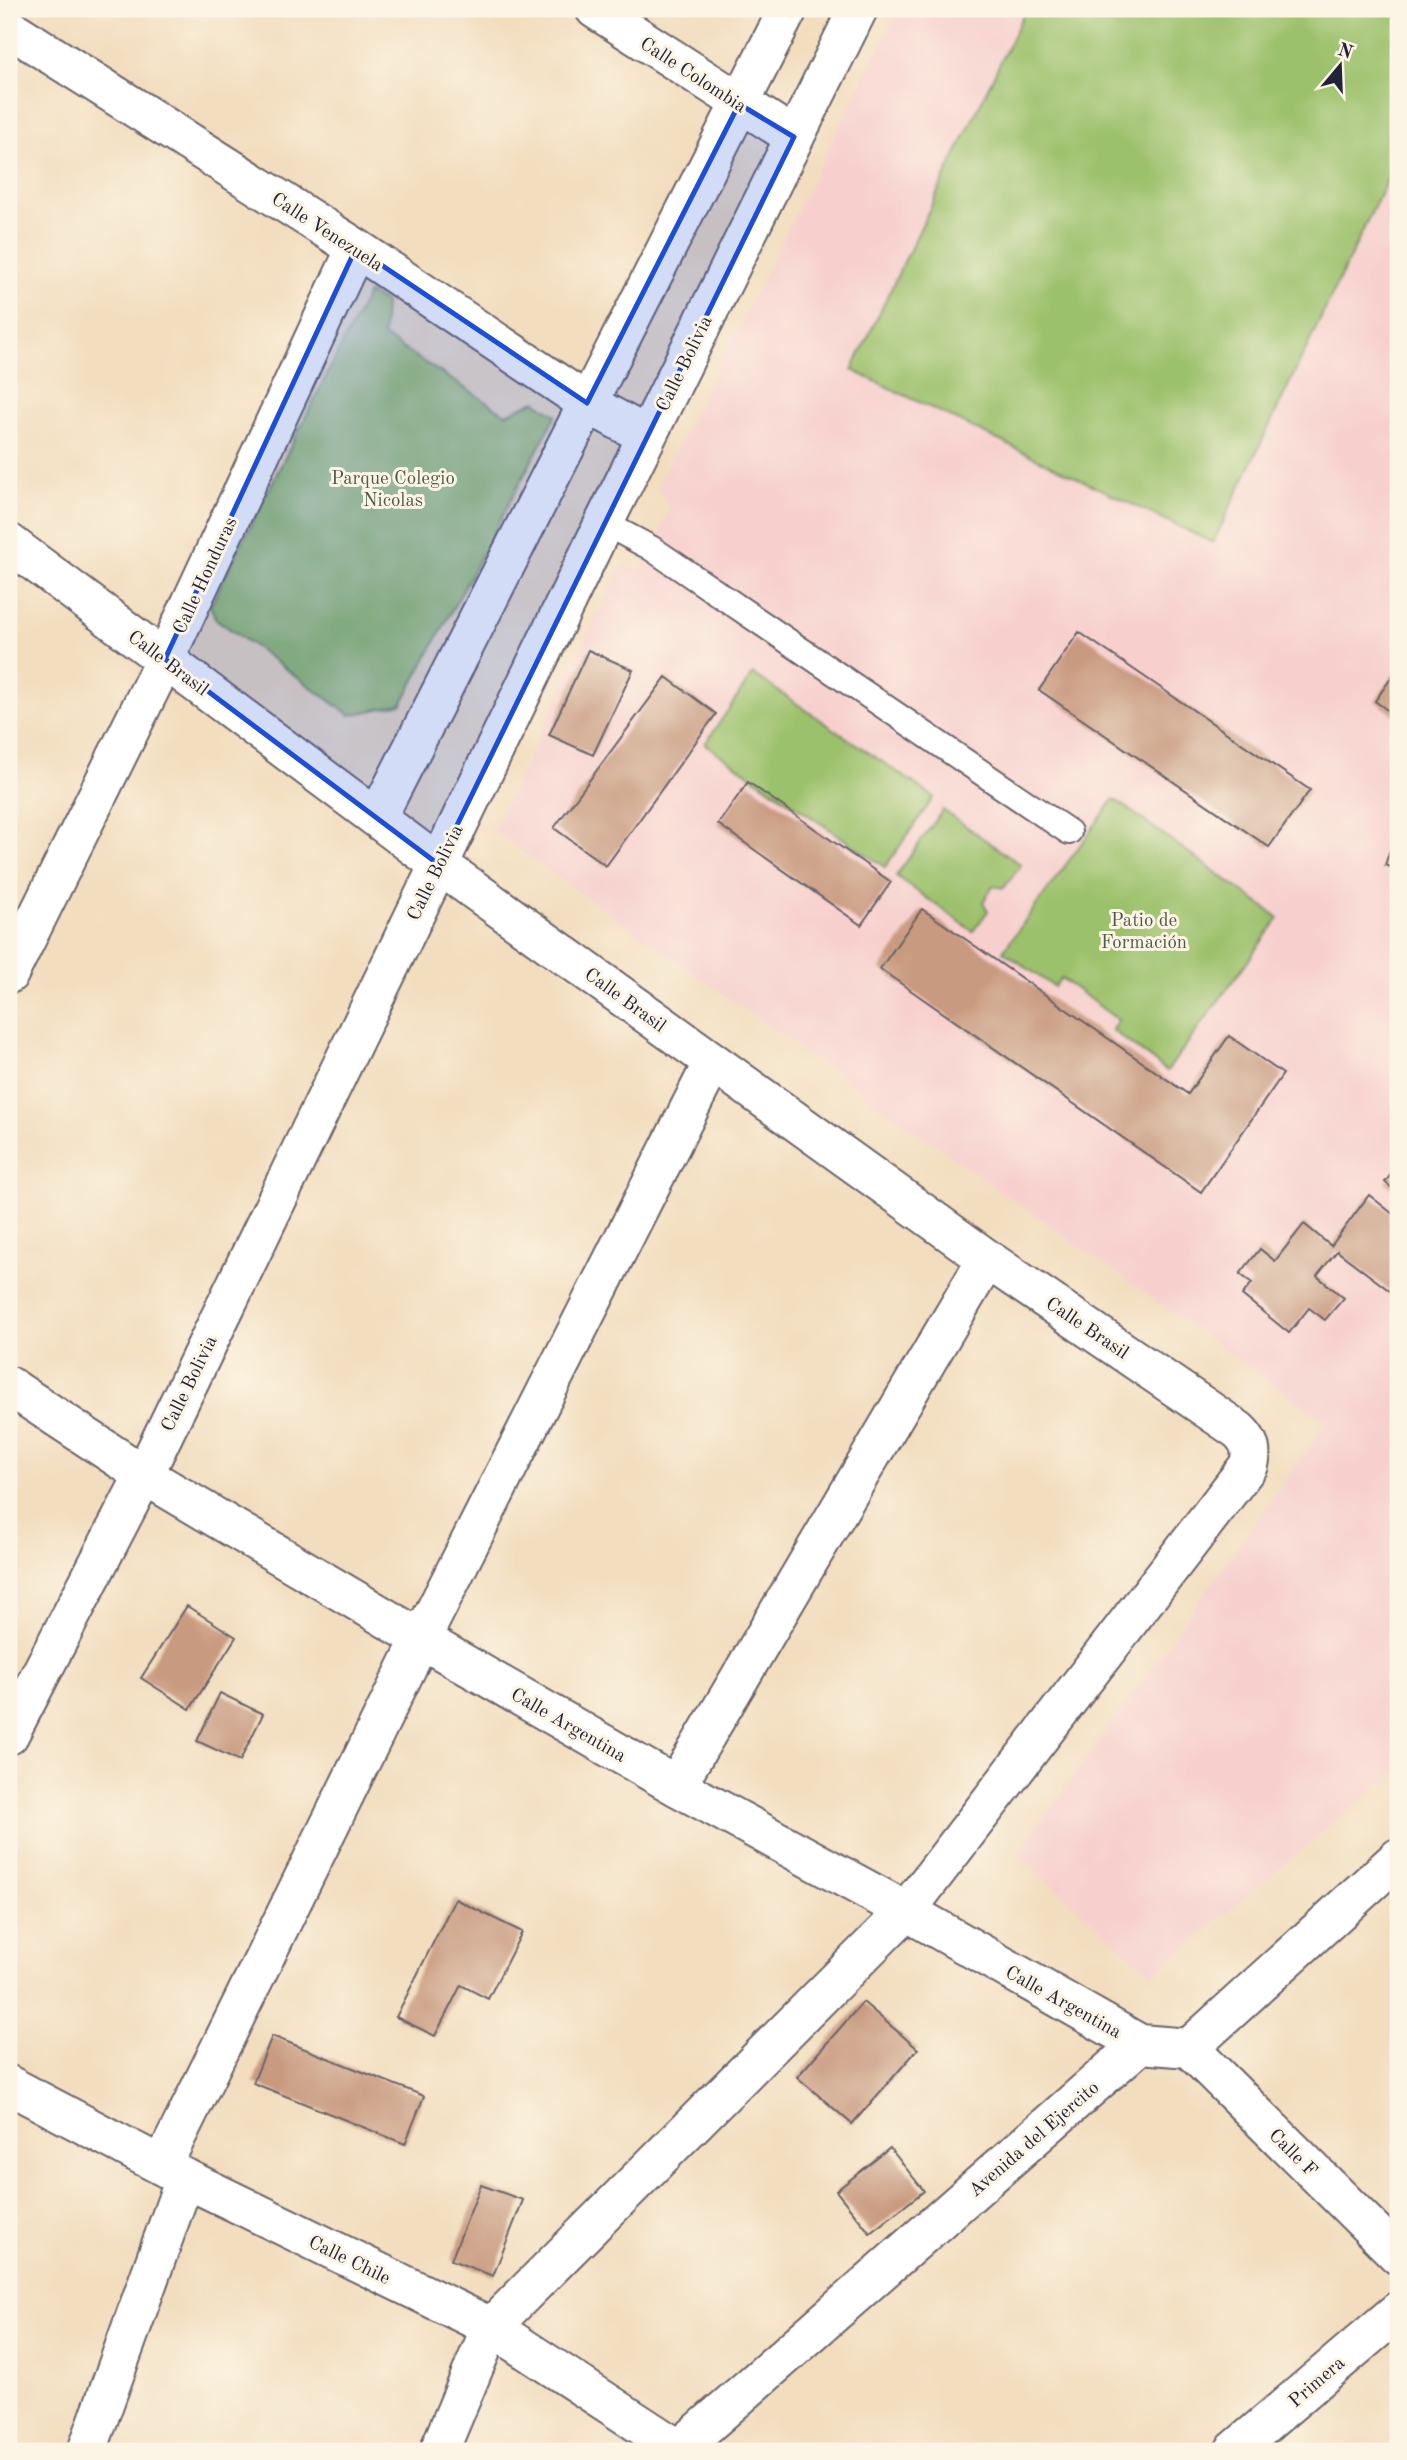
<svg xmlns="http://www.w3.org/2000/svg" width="1407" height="2460" viewBox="0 0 1407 2460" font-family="'Old Standard TT',serif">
  <rect width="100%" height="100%" fill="#fcf5e5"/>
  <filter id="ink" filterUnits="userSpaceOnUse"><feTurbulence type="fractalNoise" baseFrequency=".0143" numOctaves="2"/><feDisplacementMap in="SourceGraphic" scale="14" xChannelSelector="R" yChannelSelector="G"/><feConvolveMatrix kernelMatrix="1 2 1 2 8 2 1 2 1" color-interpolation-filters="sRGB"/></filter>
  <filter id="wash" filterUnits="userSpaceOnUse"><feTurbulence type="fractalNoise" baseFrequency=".00686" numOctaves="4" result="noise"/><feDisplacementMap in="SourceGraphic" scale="28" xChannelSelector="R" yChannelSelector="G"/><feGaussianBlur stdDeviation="1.57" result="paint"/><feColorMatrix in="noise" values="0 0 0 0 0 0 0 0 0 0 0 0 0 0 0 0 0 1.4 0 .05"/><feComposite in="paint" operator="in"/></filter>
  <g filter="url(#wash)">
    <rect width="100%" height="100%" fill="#f2ddbe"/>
    <!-- built -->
    <path fill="#f7d0ce" d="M899,9H1398V1769L1152,1975L1018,1854L1327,1422L493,831L622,565L640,570L670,509L657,487Z"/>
    <!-- green -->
    <path fill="#9cc16c" stroke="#5f7254" stroke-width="2" d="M1026,9H1398V157L1213,543L852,370Z
      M368,293L385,302L383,336L506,414L535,401L556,415L402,704L350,715L216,619L210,606Z
      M753,674L934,797L885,867L705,744Z
      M1114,799L1279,918L1167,1071L1112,1030L1118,1020L1061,978L1054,987L1003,951Z
      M943,810L1021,865L1004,888L993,886L983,902L988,911L973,931L896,876Z"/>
    <g id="blocks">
      <!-- building -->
      <path fill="#c89a7f" d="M1079,632L1310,790L1269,847L1039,690Z
        M588,650L633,670L593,755L549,735Z
        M1398,668V718L1375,701Z
        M666,677L716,714L606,866L554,828Z
        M748,782L891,882L861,925L718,824Z
        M1398,827V870L1385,865Z
        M922,909L1188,1094L1229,1036L1283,1074L1201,1192L880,969Z
        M1398,1166V1193L1385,1182Z
        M1369,1195L1398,1218V1297L1337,1251L1317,1276L1344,1298L1325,1320L1309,1308L1289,1333L1242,1295L1252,1283L1240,1274L1260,1249L1275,1261L1304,1224L1331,1246Z
        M187,1606L236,1637L190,1709L141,1678Z
        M220,1693L263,1714L240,1761L197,1741Z
        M455,1899L522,1932L488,1999L461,1985L435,2036L396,2017Z
        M863,2002L918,2049L852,2124L797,2077Z
        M272,2036L424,2096L405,2144L253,2083Z
        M890,2148L924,2191L870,2233L836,2191Z
        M481,2185L523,2200L493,2276L451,2260Z"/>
    </g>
  </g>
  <g filter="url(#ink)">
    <use href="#blocks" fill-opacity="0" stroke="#6b6369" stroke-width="2"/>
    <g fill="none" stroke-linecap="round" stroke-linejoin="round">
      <defs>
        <path id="lane" d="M604,523L651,548L1069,832"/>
        <path id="street" d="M595,9L794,137
          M9,28L356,248L587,403L647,436
          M9,543L438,864L987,1259L1238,1430C1249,1440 1253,1450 1249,1465L906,1911L491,2327L439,2451
          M377,818L788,9
          M9,974L165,659L356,248
          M9,1386L144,1475L421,1639L676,1786L906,1911L1140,2044
          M9,1735L144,1475L604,523L858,9
          M676,1786L987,1259
          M1189,2048L1398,2255
          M9,2085L185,2178L491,2327L681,2451
          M162,2166L421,1639L713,1062
          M87,2451L185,2178
          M677,2451L1140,2044L1189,2048L1398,1858
          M1234,2451L1398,2311"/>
      </defs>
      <!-- lane casing -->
      <use href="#lane" stroke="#6b6369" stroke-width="28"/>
      <!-- street casing -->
      <use href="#street" stroke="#6b6369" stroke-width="42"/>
      <!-- lane -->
      <use href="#lane" stroke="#fff" stroke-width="24"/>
      <!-- street -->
      <use href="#street" stroke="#fff" stroke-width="38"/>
    </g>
  </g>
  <!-- marked area -->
  <path fill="#1d4ed8" fill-opacity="0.2" stroke="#1d4ed8" stroke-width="5" stroke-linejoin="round" d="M739,104L794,137L438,864L165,659L356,248L587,403Z"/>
  <g text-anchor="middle" stroke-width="6" stroke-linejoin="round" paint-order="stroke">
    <!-- street labels -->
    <g font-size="19" fill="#22223b" stroke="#fcf5e5">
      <text transform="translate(694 74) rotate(33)" y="7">Calle Colombia</text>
      <text transform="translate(328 231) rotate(33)" y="7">Calle Venezuela</text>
      <text transform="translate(683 363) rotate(-64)" y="7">Calle Bolivia</text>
      <text transform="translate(204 575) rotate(-65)" y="7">Calle Honduras</text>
      <text transform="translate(169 662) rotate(37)" y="7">Calle Brasil</text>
      <text transform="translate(434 872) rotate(-64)" y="7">Calle Bolivia</text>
      <text transform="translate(626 999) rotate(36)" y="7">Calle Brasil</text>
      <text transform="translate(1088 1327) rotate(34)" y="7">Calle Brasil</text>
      <text transform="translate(188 1383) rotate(-64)" y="7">Calle Bolivia</text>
      <text transform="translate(569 1724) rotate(30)" y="7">Calle Argentina</text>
      <text transform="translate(1064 2001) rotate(29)" y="7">Calle Argentina</text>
      <text transform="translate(1033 2138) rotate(-41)" y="7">Avenida del Ejercito</text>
      <text transform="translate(1294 2152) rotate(45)" y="7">Calle F</text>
      <text transform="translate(350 2259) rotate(26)" y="7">Calle Chile</text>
      <text transform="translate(1316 2381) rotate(-41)" y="7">Primera</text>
    </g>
    <!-- park labels -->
    <g font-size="19" fill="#4d5a4c" stroke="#fcf5e5">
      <text x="393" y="484">Parque Colegio<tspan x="393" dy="22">Nicolas</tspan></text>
      <text x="1144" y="926">Patio de<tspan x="1144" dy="22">Formación</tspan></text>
    </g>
  </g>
  <!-- margin -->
  <rect width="1407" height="2460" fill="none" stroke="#fcf5e5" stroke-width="35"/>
  <!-- north arrow -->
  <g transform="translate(1340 66) rotate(19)" stroke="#fcf5e5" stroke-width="5" paint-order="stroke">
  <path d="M0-5L12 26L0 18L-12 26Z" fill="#22223b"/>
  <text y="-10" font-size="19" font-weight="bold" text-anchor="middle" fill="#22223b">N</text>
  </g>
</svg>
